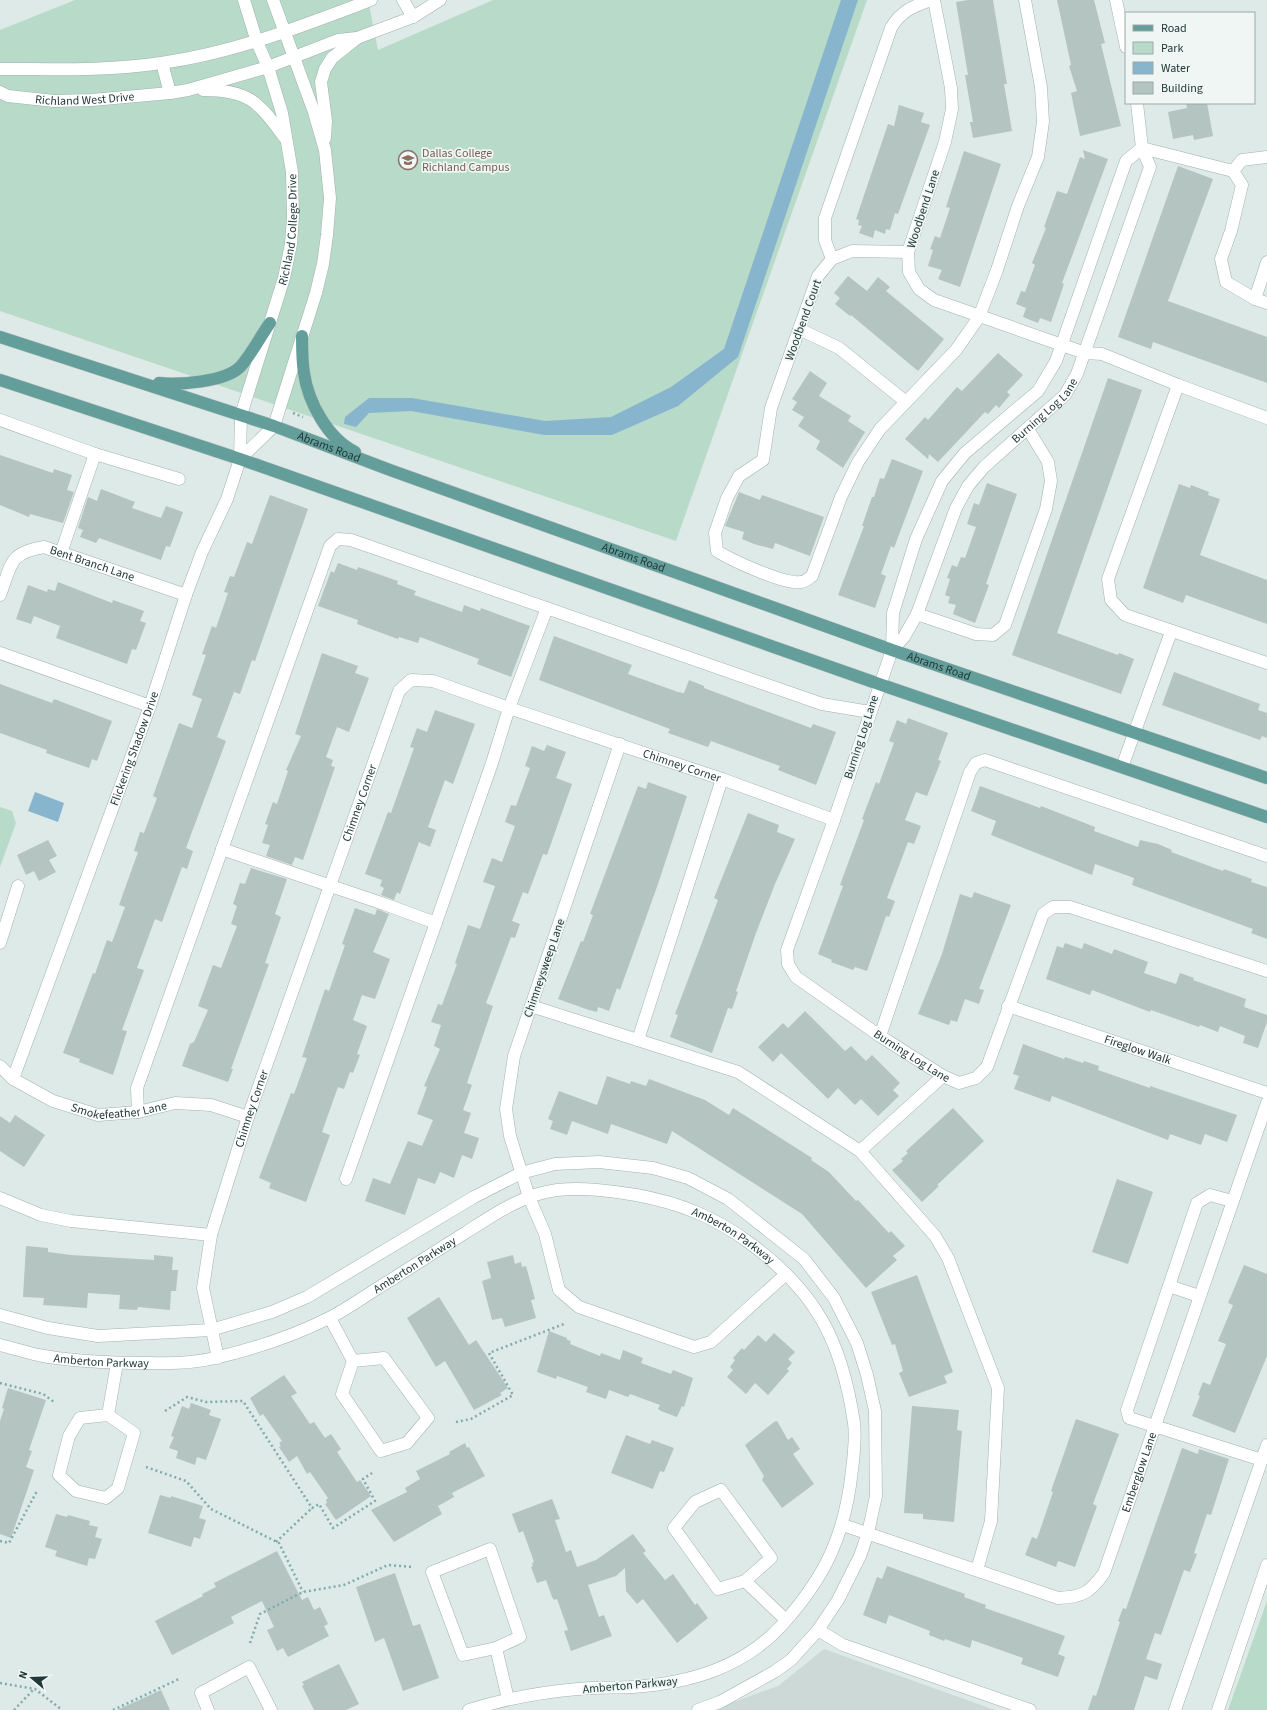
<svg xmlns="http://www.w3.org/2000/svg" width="1267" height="1710" viewBox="0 0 1267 1710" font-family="'Source Sans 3',sans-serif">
  <rect width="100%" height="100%" fill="#deeae7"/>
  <!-- built -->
  <path fill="#cdd9d6" d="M824,1649L995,1710H712L778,1686Z"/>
  <!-- green -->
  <path fill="#b8dac8" d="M75,0H368L378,50L493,0H867L676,541L0,311V30Z
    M0,807L12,811L16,823L0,867Z
    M1267,1601V1710H1228Z"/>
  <!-- water -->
  <path fill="#87b5ce" d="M841,0H858L738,357L678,406L612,435H544L411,411L369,413L356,427L344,424L345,417L369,398H412L545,421L611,417L671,387L724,349Z
    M35,792L64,803L58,822L28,811Z"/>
  <!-- building -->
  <path fill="#b4c4c0" d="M968,0H993L1007,84H1004L1012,131L973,138L970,122H973L965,75H968L956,2Z
    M1057,0H1094L1105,43L1101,44L1121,126L1080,136L1071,93L1077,91L1069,66L1071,65Z
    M1186,103H1207L1213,136L1194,140L1193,135L1173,139L1168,112L1187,108Z
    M899,105L924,113L921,122L930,125L898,214L895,213L890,230L886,229L885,234L875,230L873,238L859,233L862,226L858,225L859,220L856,219L888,124L894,126Z
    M1083,150L1108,159L1062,283L1064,284L1051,322L1040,318L1038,323L1023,317L1026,308L1016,304L1021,291L1025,292L1035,265L1032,263L1046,228L1044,227L1057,191L1067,194L1080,157L1085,159Z
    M964,151L1001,164L960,287L938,279L942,270L928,266L933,250L930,249L935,236L940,238L950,208L946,207Z
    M1178,166L1213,179L1168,301L1267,337V383L1153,342L1151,349L1118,337Z
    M848,276L867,291L878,277L890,287L886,291L944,339L918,371L851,315L850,316L835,304L840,298L834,293Z
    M998,353L1023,375L1007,392L1010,395L999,408L996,405L988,414L985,412L938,462L929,454L928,459L905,439L925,417L928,420L957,387L962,391Z
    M810,371L827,383L819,396L851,416L848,421L865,432L843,468L816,449L820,441L798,426L804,417L792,410L797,402L792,399Z
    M1108,378L1142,390L1057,633L1118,655L1119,653L1134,659L1121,694L1012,655Z
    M0,455L53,473L54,469L72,475L67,490L74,492L63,523L30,514L29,517L0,505Z
    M892,459L923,471L894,548L891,546L881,574L886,576L875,608L838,595L864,526H862L872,497H874L880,478L884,479Z
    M987,483L1017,494L986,584L989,585L975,623L953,614L956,605L948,603L950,597L945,595L950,579L947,578L952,565L957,567L961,557L965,558L976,527L967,524L974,503L979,505Z
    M1179,484L1190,488L1191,485L1209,492L1208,495L1220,499L1200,555L1267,580V624L1186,595L1183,603L1143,588Z
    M101,489L135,502L132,508L161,518L166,506L183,512L170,547L166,546L161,560L99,538L96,543L80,537L83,530L78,528L88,497L97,501Z
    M739,492L760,500L762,495L824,517L810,556L775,543L773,549L754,544L742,539L744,532L725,526Z
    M270,495L308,509L255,661L252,660L240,694L234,692L217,737L226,741L186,848L193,851L187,869L182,867L162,922L155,919L137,968L144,970L122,1030L127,1031L113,1075L79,1062L80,1059L63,1053L93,973L95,974L107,940L112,942L125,907L119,905L138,852L134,851L140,832L144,833L157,798L153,796L179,723L192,728L202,699L192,695L206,655L202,654L212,626L216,628L228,593L224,592L230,576L234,577L247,542L252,544Z
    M338,563L357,570L358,567L398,581L397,584L416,591L414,595L462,612L464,605L480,611L481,608L530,626L511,677L477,664L479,659L420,637L418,643L399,637L398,639L357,624L358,620L318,606L331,571L334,573Z
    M58,582L112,603L113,600L144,611L140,621L146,623L136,650L132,649L127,664L56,638L60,626L34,616L31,624L16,619L28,585L47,592L48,589L55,591Z
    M554,636L632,665L628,674L678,692L684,693L689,680L704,686V688L811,728L813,724L836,732L816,785L778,770L780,766L711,741L708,747L668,733L670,729L539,680Z
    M322,653L358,666L355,673L369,678L349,732L337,727L326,757L333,760L331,766L335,767L303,860L295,857L292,865L266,856L270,845L262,843L268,825L265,824L273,802L277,804L288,771L286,770L301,736L295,734Z
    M1174,672L1260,704L1258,710L1267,713V738L1262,736L1260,740L1162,705Z
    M0,684L52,703L54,699L112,721L97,761L92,759L89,768L46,753L47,750L0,733Z
    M435,710L475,724L453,784L445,780L428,827L436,830L430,847L419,842L400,894L397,892L394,900L381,895L384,888L380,886L382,880L365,874L388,812L391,813L414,748L410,747L417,728L427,732Z
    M908,718L948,733L938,760L941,761L927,796L916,792L905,820L921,826L914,844L908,842L887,898L895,901L889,917L886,916L867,971L855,967L853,970L831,962L832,960L818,954L843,886L840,885L864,820L862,819L876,782L879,784L894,743L889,741L897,720L906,724Z
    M547,745L566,752L556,778L572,784L547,855L543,854L528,894L523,892L512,921L520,924L515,938L511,937L486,1003L493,1006L467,1083L472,1085L463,1110L471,1113L464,1133L479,1138L472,1159L462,1155L454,1178L440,1172L435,1184L418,1178L405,1215L365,1201L373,1178L390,1184L408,1141L422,1146L433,1120L417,1114L427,1087L424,1086L440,1049L434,1046L441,1025L431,1022L438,1004L442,1005L457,964L455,963L468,925L480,929L495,886L483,882L492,858L502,862L515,826L505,822L511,805L516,806L530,768L525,766L532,746L544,751Z
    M648,782L687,796L658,884L620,990L617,988L609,1011L598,1007L597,1012L589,1010L558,999L581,941L583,942L593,915L590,914L638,786L646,789Z
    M980,786L1040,808L1041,806L1095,827L1094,831L1138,847L1140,840L1158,844L1172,850L1171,852L1223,871L1224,869L1252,879L1251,882L1267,887V939L1251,933L1253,929L1132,885L1134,878L1095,864L1092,875L991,835L996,821L971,811Z
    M748,813L779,825L777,832L795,839L775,884L756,933L736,991L738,992L732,1009L728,1008L712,1053L670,1037L678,1015L675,1014L718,900L714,898Z
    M48,840L57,856L49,860L56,872L39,881L34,871L26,875L17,855Z
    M251,868L287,879L275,914L281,917L265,963L269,964L231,1069H233L228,1082L182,1066L190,1044L194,1042L208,1010L198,1006L213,965L221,968L237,926L231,924L237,906L233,904L240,883L245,884Z
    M974,892L1011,905L979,989L984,990L979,1004L965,999L957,1022L951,1020L949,1025L918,1014L942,954L960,894L972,898Z
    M355,908L375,915L377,909L389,914L373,952L390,959L375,999L362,995L353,1020L367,1026L357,1054L360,1055L353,1073L350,1072L344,1089L338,1087L322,1132L330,1135L306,1202L269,1188L271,1183L259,1178L291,1093L294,1094L307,1058L302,1057L325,989L329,991L345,945L342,944Z
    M1065,943L1082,949L1084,943L1112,954L1114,949L1148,962L1144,973L1176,984L1180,973L1194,978L1193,980L1246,999L1244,1007L1267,1015V1022L1258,1048L1243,1043L1245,1036L1220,1026L1218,1032L1200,1025L1199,1027L1151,1010L1150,1012L1092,990L1090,995L1046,979L1057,946L1063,948Z
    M805,1011L845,1051L851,1046L866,1061L872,1055L900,1083L893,1090L899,1096L878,1116L861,1099L855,1105L838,1088L828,1099L781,1053L773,1062L758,1047L783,1023L788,1028Z
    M1023,1044L1064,1059L1065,1057L1083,1063L1084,1061L1099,1066L1098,1070L1150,1088V1086L1237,1115L1227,1142L1205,1134L1201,1145L1170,1134L1168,1140L1052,1096L1050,1102L1014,1089L1019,1076L1013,1074Z
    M607,1076L630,1084L631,1081L646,1086L649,1079L705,1100L729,1115L733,1108L812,1158L811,1160L829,1172L856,1201L858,1200L889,1233L891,1231L905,1246L893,1256L897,1260L866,1288L802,1214L672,1131L667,1144L611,1124L608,1134L572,1121L567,1135L550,1129L553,1121L548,1119L559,1091L597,1105Z
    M953,1108L984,1141L937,1185L939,1186L922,1202L892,1170L903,1161L901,1159L908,1153L906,1151Z
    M15,1115L45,1135L24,1167L0,1151V1116L10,1123Z
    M1117,1179L1153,1192L1128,1264L1092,1252Z
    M26,1246L48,1248V1252L71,1255L154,1260V1255L173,1257L172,1270H178L176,1291H171L170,1310L138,1307L137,1310L119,1309L120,1295L88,1293L87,1308L43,1305L44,1298L23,1297Z
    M513,1255L515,1264L521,1262L522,1267L526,1266L535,1299L531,1300L536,1318L505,1327L502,1318L492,1320L482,1281L491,1278L487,1262Z
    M1244,1265L1267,1274V1356L1235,1433L1192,1416L1200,1396L1198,1395L1203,1382L1210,1385L1226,1344L1218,1341L1233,1305L1228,1303Z
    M917,1275L953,1372L944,1376L947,1383L909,1397L899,1373L903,1371L895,1344L892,1345L871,1292Z
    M439,1297L469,1345L476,1340L508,1388L500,1393L502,1395L474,1410L445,1361L436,1367L407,1318Z
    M549,1331L567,1338V1340L571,1341L570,1344L600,1356L601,1353L620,1360L623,1350L643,1358L641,1363L671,1374L673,1370L693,1378L684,1407L682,1406L677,1417L661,1411L658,1409L660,1405L630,1394L628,1397L609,1390L606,1399L586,1392L588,1387L557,1376L556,1379L537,1372Z
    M774,1333L795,1352L788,1359L792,1363L787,1369L789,1371L768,1395L755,1383L746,1394L727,1377L733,1370L730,1367L735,1360L733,1358L742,1348L744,1350L758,1335L766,1342Z
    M284,1375L297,1393L291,1396L310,1424L314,1422L325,1438L331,1434L341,1449L337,1452L357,1482L360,1480L371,1496L336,1520L325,1504L327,1503L326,1500L328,1498L310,1472L307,1474L297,1456L289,1462L279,1447L281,1446L279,1443L282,1441L263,1414L260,1416L250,1398Z
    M8,1388L46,1400L29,1450L32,1451L26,1467L34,1470L11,1538L0,1534V1421L4,1409L2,1408Z
    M191,1403L211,1410L209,1415L221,1419L206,1460L197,1457L195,1465L176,1458L178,1451L169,1448L174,1437L171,1436L182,1406L189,1409Z
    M912,1406L959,1410L957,1430L962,1431L954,1522L923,1519V1514L904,1513Z
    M1076,1419L1119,1434L1093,1504L1097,1506L1075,1567L1058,1561L1056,1567L1025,1555L1032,1537L1037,1539L1053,1492L1051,1491Z
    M777,1421L788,1440L792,1437L800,1449L793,1454L814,1484L782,1508L762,1480L764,1476L745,1445L774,1422Z
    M626,1435L650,1444L652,1440L674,1448L664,1472L660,1471L653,1489L611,1473Z
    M465,1443L467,1448L469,1447L485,1476L452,1493L454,1497L438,1506L442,1514L394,1542L371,1510L407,1492L405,1488L420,1479L416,1471L450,1454L449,1452Z
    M1182,1448L1198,1454L1199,1449L1229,1459L1211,1515L1207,1514L1194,1553L1197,1554L1190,1572L1184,1570L1161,1635L1155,1633L1146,1659L1162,1664L1157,1680L1145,1676L1134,1710H1088L1093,1695L1096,1696L1120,1622L1118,1621L1123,1608L1126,1609Z
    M160,1495L171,1498V1496L203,1506L199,1518L206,1520L200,1539L194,1537L191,1547L148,1533Z
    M552,1499L560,1519L555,1520L566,1552L571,1550L577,1567L596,1560L633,1534L646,1551L643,1553L665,1580L673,1574L695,1605L697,1603L708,1618L677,1643L643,1599L637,1604L626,1591L625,1568L616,1576L588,1585L599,1617L604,1615L612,1636L571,1651L564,1631L568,1630L557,1599L554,1600L552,1597L546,1580L537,1583L531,1567L533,1566L532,1563L534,1562L523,1531L519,1533L512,1514Z
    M56,1514L67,1517L68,1515L90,1521L89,1525L98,1527L95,1537L102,1539L95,1559L89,1558L87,1566L55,1556L57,1551L45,1547Z
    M277,1551L302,1600L308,1597L314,1610L320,1607L328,1624L324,1626L329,1636L288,1657L283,1648L277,1651L267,1630L274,1627L262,1601L231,1617L234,1623L172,1655L155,1621L203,1596L202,1594L216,1587L214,1583Z
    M887,1566L965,1594L964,1597L986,1605L985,1608L1065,1636L1058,1654L1065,1657L1058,1677L1021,1664L1023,1658L972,1640L970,1648L945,1639L944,1641L929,1635L930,1631L889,1615L886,1624L863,1615L877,1577L882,1579Z
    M395,1573L413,1626L420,1624L439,1678L403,1691L384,1638L375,1642L356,1587Z
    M339,1664L359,1704L346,1710H314L302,1686L304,1685L302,1682Z
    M161,1690L170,1710H117Z"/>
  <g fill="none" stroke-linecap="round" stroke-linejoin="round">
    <defs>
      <g id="minor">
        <path d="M403,0L413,17"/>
        <path d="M934,0L951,88L952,109L945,142L908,252L909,272L919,289L934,300L1085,353L1102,354L1178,385L1267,418"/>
        <path d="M1116,0L1126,47"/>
        <path d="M162,63L170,93"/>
        <path d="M0,69C54,69 108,71 161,63C234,53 302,26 371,0"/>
        <path d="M203,90C250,90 258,102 285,138"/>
        <path id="s1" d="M0,92L8,96L54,101L92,100L170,93L188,90L268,67L338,40L357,38L413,17L440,0"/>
        <path d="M325,138L326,121L321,82L325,69L332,58L357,38"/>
        <path id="s2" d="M1142,148L1126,161L1056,361L1038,391L965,453L942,481L916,539L893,613L892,650L834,820L787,950L788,964L796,977L880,1036L943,1076L959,1083L976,1078L987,1067L1043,914L1053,907H1070L1267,971"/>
        <path d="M1142,148L1233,171L1242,185L1231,231L1221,259L1226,282L1255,299L1267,303"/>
        <path d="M1233,171L1242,160L1267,157"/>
        <path d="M908,252L852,251L832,259L818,276L771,408L763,460L739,476L727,498L715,533L717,551C731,560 785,585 801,582C805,582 809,578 812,576L841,497L858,462L880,429L956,350L979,317L997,270L1018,206L1038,157L1043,122L1041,87L1025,0"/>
        <path d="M832,259L825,240V218L891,28C900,12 913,6 931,0"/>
        <path d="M1255,299L1267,262"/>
        <path d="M799,329L839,348L906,402"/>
        <path d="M1178,385L1108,579L1111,600L1125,615L1267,663"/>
        <path d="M0,420L95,454L61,553"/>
        <path d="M95,454L179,479"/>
        <path d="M240,459L274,426L316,293L323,264L327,235L330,198L325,150L314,112L273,0"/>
        <path id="s3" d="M0,595C12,564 8,553 44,547L186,595"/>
        <path d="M917,614L976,634L993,635L1005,625L1046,509L1051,481L1048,462L1028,429"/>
        <path id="s4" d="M892,650L904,637L917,614L956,508L968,486L984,467L1065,395L1077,374L1150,167L1142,148L1137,103"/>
        <path d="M0,653L150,706"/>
        <path d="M620,744L514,1056L506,1109L510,1136L529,1197L545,1234L559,1290L579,1307L694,1347L711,1342L786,1274"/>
        <path d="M1122,767L1171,632"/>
        <path d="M222,849L384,904L436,923"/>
        <path d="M0,943L18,886"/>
        <path d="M531,1006L738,1072L860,1151L935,1236L948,1258L998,1388L991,1521L977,1570"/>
        <path id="s5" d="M1008,1006L1267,1093"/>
        <path d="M880,1036L970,772L976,763L985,760L1267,856"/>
        <path d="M638,1040L722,779"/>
        <path id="s6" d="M0,1066L13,1079L53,1101L98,1115L138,1112L175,1103L211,1105L248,1117"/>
        <path id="s7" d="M13,1079L150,706L186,595L202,552L227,499L240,459L241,415L284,278L291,244L293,217L292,172L282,113L268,67L257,42L244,0"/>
        <path d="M138,1112L137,1088L330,546L338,539L351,540L822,704L870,712"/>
        <path d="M860,1151L943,1076"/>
        <path d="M346,1179L492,763L509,708L547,608"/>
        <path d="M0,1198L41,1215L71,1221L211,1235"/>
        <path d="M1232,1201L1210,1195L1197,1203L1127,1410L1129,1418L1262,1460"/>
        <path d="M1169,1286L1199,1296"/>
        <path d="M0,1315L48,1328L98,1336L211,1330L272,1312L307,1297L474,1197L521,1173L555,1164L599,1162L653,1168L688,1178L728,1199L804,1259L834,1298L857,1343L867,1375L875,1411L876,1496L868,1533L860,1556L838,1600L818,1630L791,1660L774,1672L720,1702L698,1710"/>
        <path d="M330,1318L353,1361L384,1358L428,1418L407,1443L381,1451L342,1394L353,1361"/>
        <path id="s8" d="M0,1345C13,1348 25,1352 38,1355C74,1362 112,1363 149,1363C172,1364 196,1363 219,1357C256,1348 296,1335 331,1317C347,1309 362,1298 378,1288C407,1270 436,1251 465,1233C493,1215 523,1194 557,1190C584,1187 610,1191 636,1195C680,1203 715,1217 751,1244C817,1293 842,1342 854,1423C856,1438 854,1454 852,1470C845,1535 826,1576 782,1625C743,1668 689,1683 633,1687C615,1688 596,1687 578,1689C541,1692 505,1699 469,1710"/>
        <path id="s9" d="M218,1358L203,1288L211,1235L248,1117L399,691L411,680L433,681L509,708L722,779L834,820"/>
        <path d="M108,1415L134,1433L118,1488L106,1498L76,1491L59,1475L69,1436L80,1418L108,1415L117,1363"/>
        <path id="s10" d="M843,1525L1058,1598C1082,1597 1090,1593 1104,1573L1267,1103"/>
        <path d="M745,1581L718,1589L674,1528L695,1502L721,1490L771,1558L745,1581L786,1620"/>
        <path d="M818,1630L843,1645L1030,1710"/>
        <path d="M496,1648L463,1655L432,1572L490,1549L520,1637L496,1648L508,1699"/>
        <path d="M208,1710L201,1693L249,1667L271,1710"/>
        <path d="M1175,1710L1267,1445"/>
        <path d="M1218,1710L1267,1565"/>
      </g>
      <g id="major">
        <path d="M302,336C302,348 302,361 304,373C308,402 328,439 355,452"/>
        <path id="s11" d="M0,337L274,426L390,470L892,650L1267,778"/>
        <path d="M0,380L240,459L879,684L1267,817"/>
        <path d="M159,383C179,385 225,382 240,367C251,355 260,337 270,323"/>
      </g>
    </defs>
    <!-- minor casing -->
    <use href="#minor" stroke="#a1b1af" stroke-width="13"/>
    <!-- major casing -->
    <use href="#major" stroke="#bcc4c3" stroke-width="13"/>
    <!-- path -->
    <path stroke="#80aca7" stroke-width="2.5" stroke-dasharray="2 3" stroke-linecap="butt" d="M293,413L303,417
      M0,1383L43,1394L54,1402
      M165,1411L187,1397L206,1402L243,1401L312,1508L319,1504L333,1528L375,1501L363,1479L372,1473
      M456,1422L471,1419L513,1395L489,1353L564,1324
      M146,1467L186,1481L211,1509L279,1543L303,1592
      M0,1541L9,1543L37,1491
      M276,1542L312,1508
      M250,1643L260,1614L303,1592L344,1585L388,1565L413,1567
      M0,1683L35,1689L62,1710
      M14,1710L34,1689
      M113,1710L179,1679"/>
    <!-- minor -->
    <use href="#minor" stroke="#fff" stroke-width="12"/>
    <!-- major -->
    <use href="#major" stroke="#649e9b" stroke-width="12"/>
  </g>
  <!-- icons -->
  <defs>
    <symbol id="university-ring" viewBox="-11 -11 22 22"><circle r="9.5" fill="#eff6f4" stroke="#8d6e63" stroke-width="1.5"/><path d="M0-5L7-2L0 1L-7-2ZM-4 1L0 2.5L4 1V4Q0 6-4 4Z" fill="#8d6e63"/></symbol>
  </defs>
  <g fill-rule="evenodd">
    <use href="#university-ring" x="397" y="149" width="22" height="22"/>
  </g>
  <g text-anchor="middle" stroke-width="3.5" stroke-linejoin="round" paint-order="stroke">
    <!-- street labels -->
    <g font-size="12" fill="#203937" stroke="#eff6f4">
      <text dy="4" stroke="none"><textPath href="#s1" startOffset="86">Richland West Drive</textPath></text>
      <text transform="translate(923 209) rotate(-72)" y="4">Woodbend Lane</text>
      <text dy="4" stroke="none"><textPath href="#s7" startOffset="897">Richland College Drive</textPath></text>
      <text transform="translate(803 320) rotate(-70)" y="4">Woodbend Court</text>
      <text dy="4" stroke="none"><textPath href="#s4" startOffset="290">Burning Log Lane</textPath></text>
      <text dy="4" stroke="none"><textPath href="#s11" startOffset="347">Abrams Road</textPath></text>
      <text dy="4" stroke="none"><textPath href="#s11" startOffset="671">Abrams Road</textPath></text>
      <text dy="4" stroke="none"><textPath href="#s3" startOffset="122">Bent Branch Lane</textPath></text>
      <text dy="4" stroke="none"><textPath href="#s11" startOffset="995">Abrams Road</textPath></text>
      <text transform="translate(861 737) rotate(-72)" y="4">Burning Log Lane</text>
      <text dy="4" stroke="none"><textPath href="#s7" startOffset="352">Flickering Shadow Drive</textPath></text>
      <text dy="4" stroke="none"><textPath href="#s9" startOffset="1002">Chimney Corner</textPath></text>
      <text dy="4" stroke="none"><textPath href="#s9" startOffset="582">Chimney Corner</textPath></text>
      <text transform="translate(544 968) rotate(-71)" y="4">Chimneysweep Lane</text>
      <text dy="4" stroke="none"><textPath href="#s5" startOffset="137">Fireglow Walk</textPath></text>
      <text dy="4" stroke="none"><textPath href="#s2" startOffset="1065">Burning Log Lane</textPath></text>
      <text dy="4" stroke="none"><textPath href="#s6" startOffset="132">Smokefeather Lane</textPath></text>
      <text dy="4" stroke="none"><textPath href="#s9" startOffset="258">Chimney Corner</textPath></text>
      <text dy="4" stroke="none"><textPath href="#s8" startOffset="787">Amberton Parkway</textPath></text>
      <text dy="4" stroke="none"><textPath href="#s8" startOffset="439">Amberton Parkway</textPath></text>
      <text dy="4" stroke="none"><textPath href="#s8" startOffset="103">Amberton Parkway</textPath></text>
      <text dy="4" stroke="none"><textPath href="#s10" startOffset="389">Emberglow Lane</textPath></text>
      <text transform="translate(630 1685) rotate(-5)" y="4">Amberton Parkway</text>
    </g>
    <!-- education labels -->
    <g font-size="12" fill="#785e54" stroke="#eff6f4" text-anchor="start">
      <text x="422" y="157">Dallas College<tspan x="422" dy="14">Richland Campus</tspan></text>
    </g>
  </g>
  <!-- legend -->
  <rect x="1125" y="12" width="130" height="92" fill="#eff6f4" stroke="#9caaa8"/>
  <rect x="1133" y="25" width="20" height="6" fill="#649e9b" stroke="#9caaa8"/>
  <text x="1161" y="32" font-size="12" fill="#203937">Road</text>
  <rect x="1133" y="42" width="20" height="12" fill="#b8dac8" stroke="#9caaa8"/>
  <text x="1161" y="52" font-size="12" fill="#203937">Park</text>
  <rect x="1133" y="62" width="20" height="12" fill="#87b5ce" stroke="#9caaa8"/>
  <text x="1161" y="72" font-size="12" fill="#203937">Water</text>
  <rect x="1133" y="82" width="20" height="12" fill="#b4c4c0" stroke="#9caaa8"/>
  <text x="1161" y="92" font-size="12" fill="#203937">Building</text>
  <!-- north arrow -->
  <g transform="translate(32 1678) rotate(289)" stroke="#eff6f4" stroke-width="3" paint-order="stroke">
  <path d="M0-3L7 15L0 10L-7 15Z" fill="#203937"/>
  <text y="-6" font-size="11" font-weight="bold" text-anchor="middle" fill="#203937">N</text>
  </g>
</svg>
